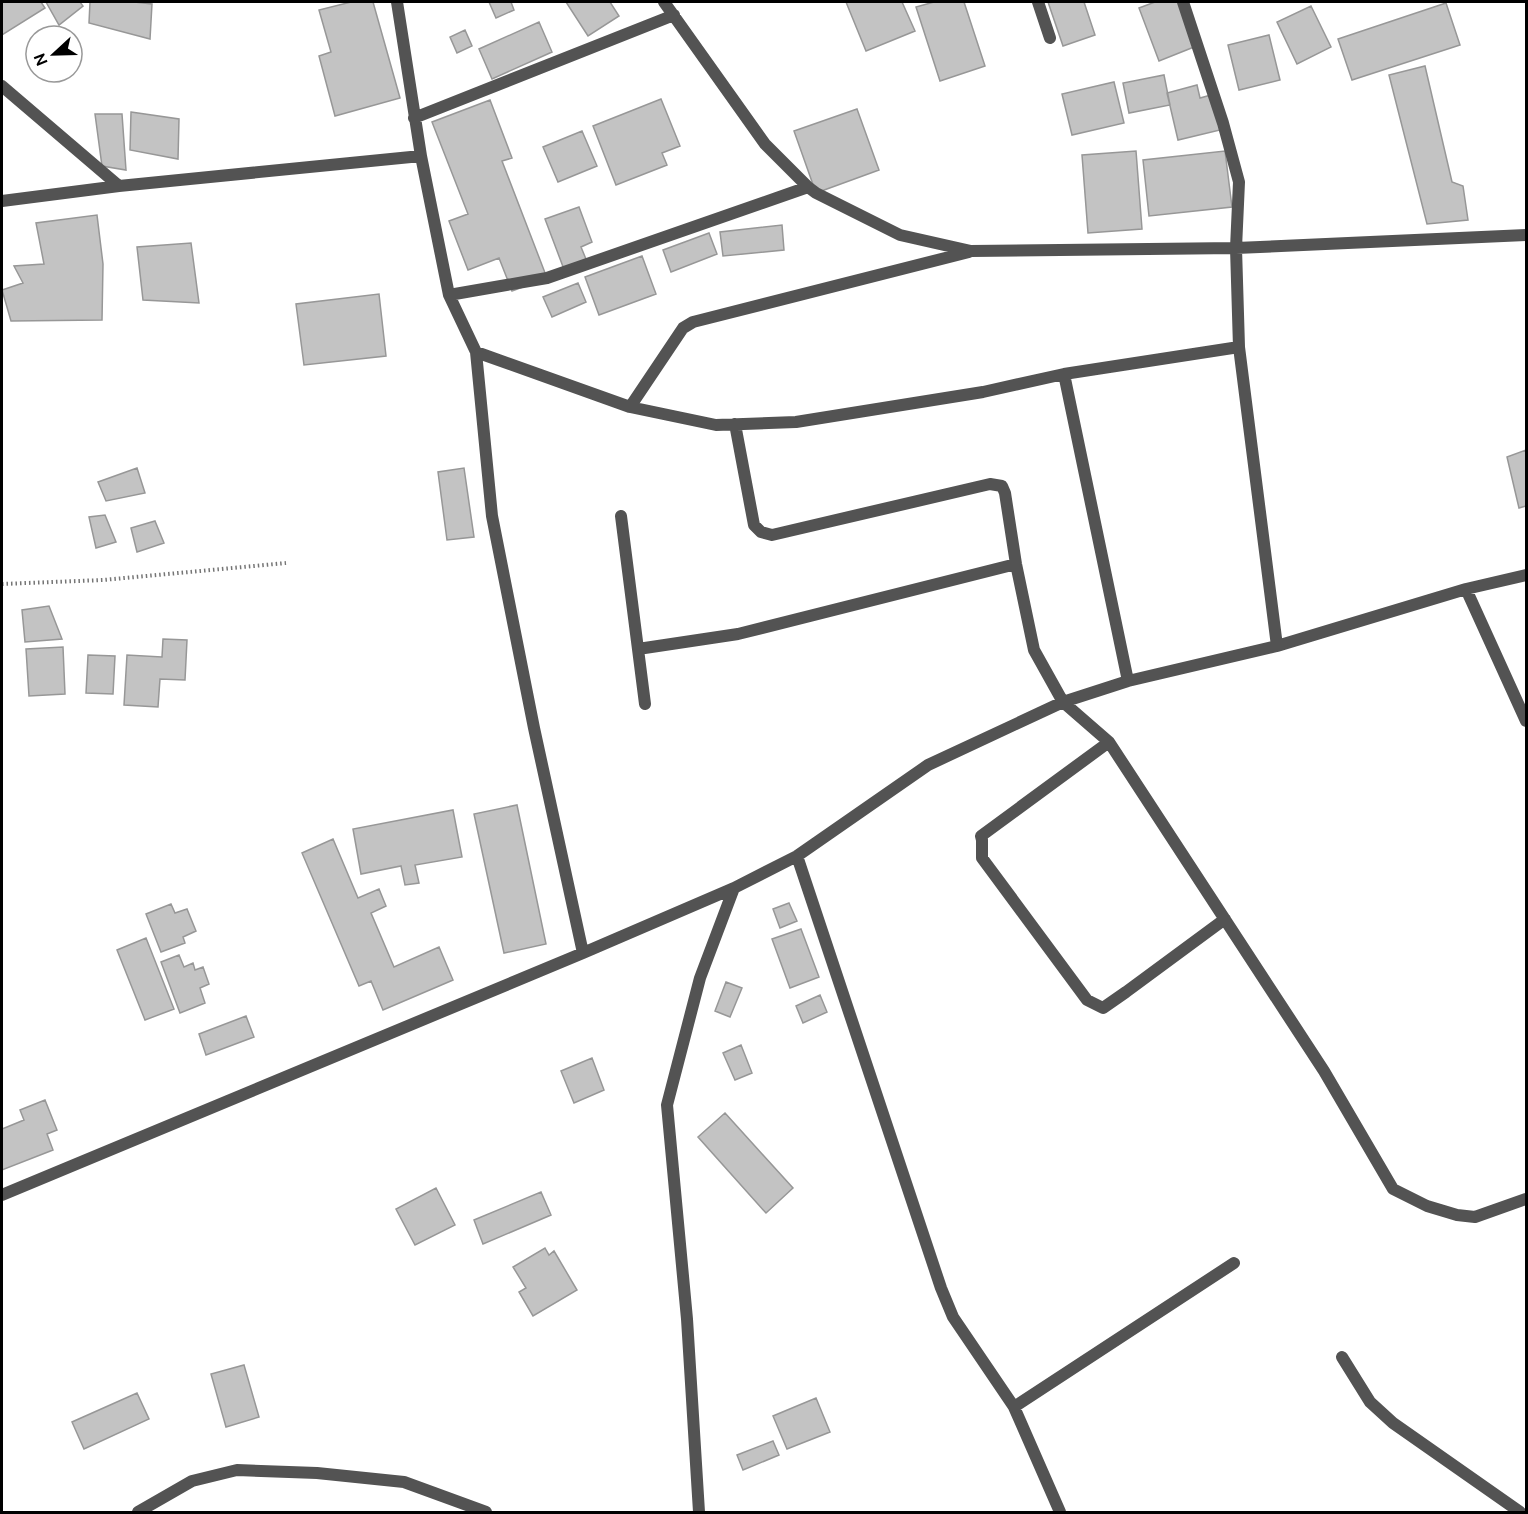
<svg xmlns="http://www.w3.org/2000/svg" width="1528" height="1514" viewBox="0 0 1528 1514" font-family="Ubuntu,sans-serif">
  <rect width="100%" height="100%" fill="#fff"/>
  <!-- building -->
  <path fill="#c3c3c3" stroke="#979797" stroke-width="1.5" d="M2,2H41L45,8L2,35Z
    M46,2H80L83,6L59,25Z
    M90,2H134L152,4L150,39L89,23Z
    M351,2H373L400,98L335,116L319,56L331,52L319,10Z
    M489,2H511L514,10L496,18Z
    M566,2H610L619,16L588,36Z
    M846,2H902L915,31L866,51Z
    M934,2H964L985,66L940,81L916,7Z
    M1048,2H1084L1095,35L1063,46Z
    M1155,2H1182L1199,45L1159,61L1139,8Z
    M1446,3L1460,45L1352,80L1338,39Z
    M1311,6L1331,47L1297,64L1277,22Z
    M539,22L552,52L492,79L479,49Z
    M465,30L472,46L457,53L450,37Z
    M1269,35L1280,80L1239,90L1228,45Z
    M1425,66L1452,182L1463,186L1468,220L1427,224L1389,75Z
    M1164,75L1170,105L1129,113L1123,83Z
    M1114,82L1124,123L1072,135L1062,94Z
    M1197,85L1200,98L1211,95L1220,130L1178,140L1167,93Z
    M661,99L680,146L662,153L667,165L616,185L593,126Z
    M490,100L512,158L502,161L547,278L512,291L499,258L468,270L449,221L468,214L432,122Z
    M857,109L879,170L816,193L794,131Z
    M131,112L179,119L178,159L130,150Z
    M95,114H122L126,170L102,166Z
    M582,131L597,166L558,182L543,147Z
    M1136,151L1142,229L1088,233L1082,155Z
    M1225,151L1232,207L1149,216L1143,160Z
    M579,207L592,242L581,247L588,264L565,272L545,219Z
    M97,215L103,264L102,320L11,321L2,290L23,283L14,266L44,264L36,223Z
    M782,225L784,250L723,256L720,232Z
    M709,233L717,254L671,272L663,250Z
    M191,243L199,303L143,300L137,247Z
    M642,256L656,294L599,315L585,277Z
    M578,283L586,302L552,317L543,297Z
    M379,294L386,356L304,365L296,304Z
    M1526,450V506L1519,508L1507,457Z
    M137,468L145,493L106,501L98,482Z
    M464,468L474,537L447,540L438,472Z
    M105,515L116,542L96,548L89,517Z
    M155,521L164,543L137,552L131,528Z
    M49,606L62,639L25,642L22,610Z
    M163,639L187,640L185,680L160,679L158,707L124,705L127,655L162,657Z
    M63,647L65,694L29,696L26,649Z
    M88,655L115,656L113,694L86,693Z
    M517,805L546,944L504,953L474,814Z
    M453,810L462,857L415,865L419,883L405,885L401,866L361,874L353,829Z
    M333,839L358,898L379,889L386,906L371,913L394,967L439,947L453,980L383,1010L371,981L359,986L302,853Z
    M789,903L797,921L780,928L773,909Z
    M171,904L175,913L187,909L196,931L183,937L185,943L161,952L146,914Z
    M801,929L819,977L790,988L772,939Z
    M146,938L174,1009L145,1020L117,950Z
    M179,955L184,967L193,963L195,970L203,967L209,984L200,988L205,1003L180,1013L161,962Z
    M726,982L742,988L730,1017L715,1011Z
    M820,995L827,1012L803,1023L796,1006Z
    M246,1016L254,1037L206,1055L199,1034Z
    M741,1045L752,1073L735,1080L723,1053Z
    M592,1058L604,1090L574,1103L561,1071Z
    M45,1100L57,1130L47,1134L53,1150L2,1170V1129L24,1120L20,1110Z
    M725,1113L793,1188L766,1213L698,1137Z
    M436,1188L455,1225L415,1245L396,1209Z
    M541,1192L551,1215L483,1244L474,1220Z
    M545,1248L549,1255L554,1251L577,1290L533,1316L519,1292L526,1288L513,1267Z
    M244,1365L259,1417L226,1427L211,1374Z
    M137,1393L149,1419L84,1449L72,1422Z
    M816,1398L830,1432L787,1449L773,1416Z
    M773,1441L779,1455L743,1470L737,1455Z"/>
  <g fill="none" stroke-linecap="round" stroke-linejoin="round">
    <!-- path -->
    <path stroke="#757575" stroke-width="4" stroke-dasharray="1.5 3" stroke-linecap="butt" d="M2,584L103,580L286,563"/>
    <!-- street -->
    <path stroke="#535353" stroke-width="12" d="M397,2L421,156L449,295L476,352L492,516L534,728L583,953
      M664,2L765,144L808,187L816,193L900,235L971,251L1236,248L1526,235
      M1038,2L1050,38
      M1183,2L1223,123L1239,182L1236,248L1239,347L1277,646
      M2,86L119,186
      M414,118L674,15
      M2,201L119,186L421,156
      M449,295L547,278L808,187
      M476,352L630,407L716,425L796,422L983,392L1064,374L1239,347
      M1064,374L1128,681
      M630,407L683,328L693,322L969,252
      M735,424L754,525L761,532L772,535L990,484L1002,486L1005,493L1016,564L1034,650L1063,702L1109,742L1324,1071L1393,1189L1427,1206L1457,1215L1475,1217L1526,1199
      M621,516L645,704
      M1466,589L1526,721
      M638,649L738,634L1016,564
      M1109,742L981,836L982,840V858L1087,1000L1103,1008L1126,992L1225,919
      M797,856L941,1288L953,1317L1014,1407L1060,1512
      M2,1195L583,953L734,888
      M1342,1357L1370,1402L1393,1423L1520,1512
      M1014,1407L1234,1263
      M138,1512L192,1481L237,1470L317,1473L404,1482L486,1512
      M699,1512L687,1319L667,1105L700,978L734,888L797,856L928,765L1063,702L1128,681L1277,646L1466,589L1526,575"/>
  </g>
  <!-- border -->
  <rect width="1528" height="1514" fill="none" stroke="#000000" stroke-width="6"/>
  <!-- north arrow -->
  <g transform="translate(54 54) rotate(248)"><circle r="28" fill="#ffffff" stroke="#999999" stroke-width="1.5"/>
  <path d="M0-4.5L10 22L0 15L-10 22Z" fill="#000000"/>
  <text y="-9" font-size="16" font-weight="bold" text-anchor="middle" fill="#000000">N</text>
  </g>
</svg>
